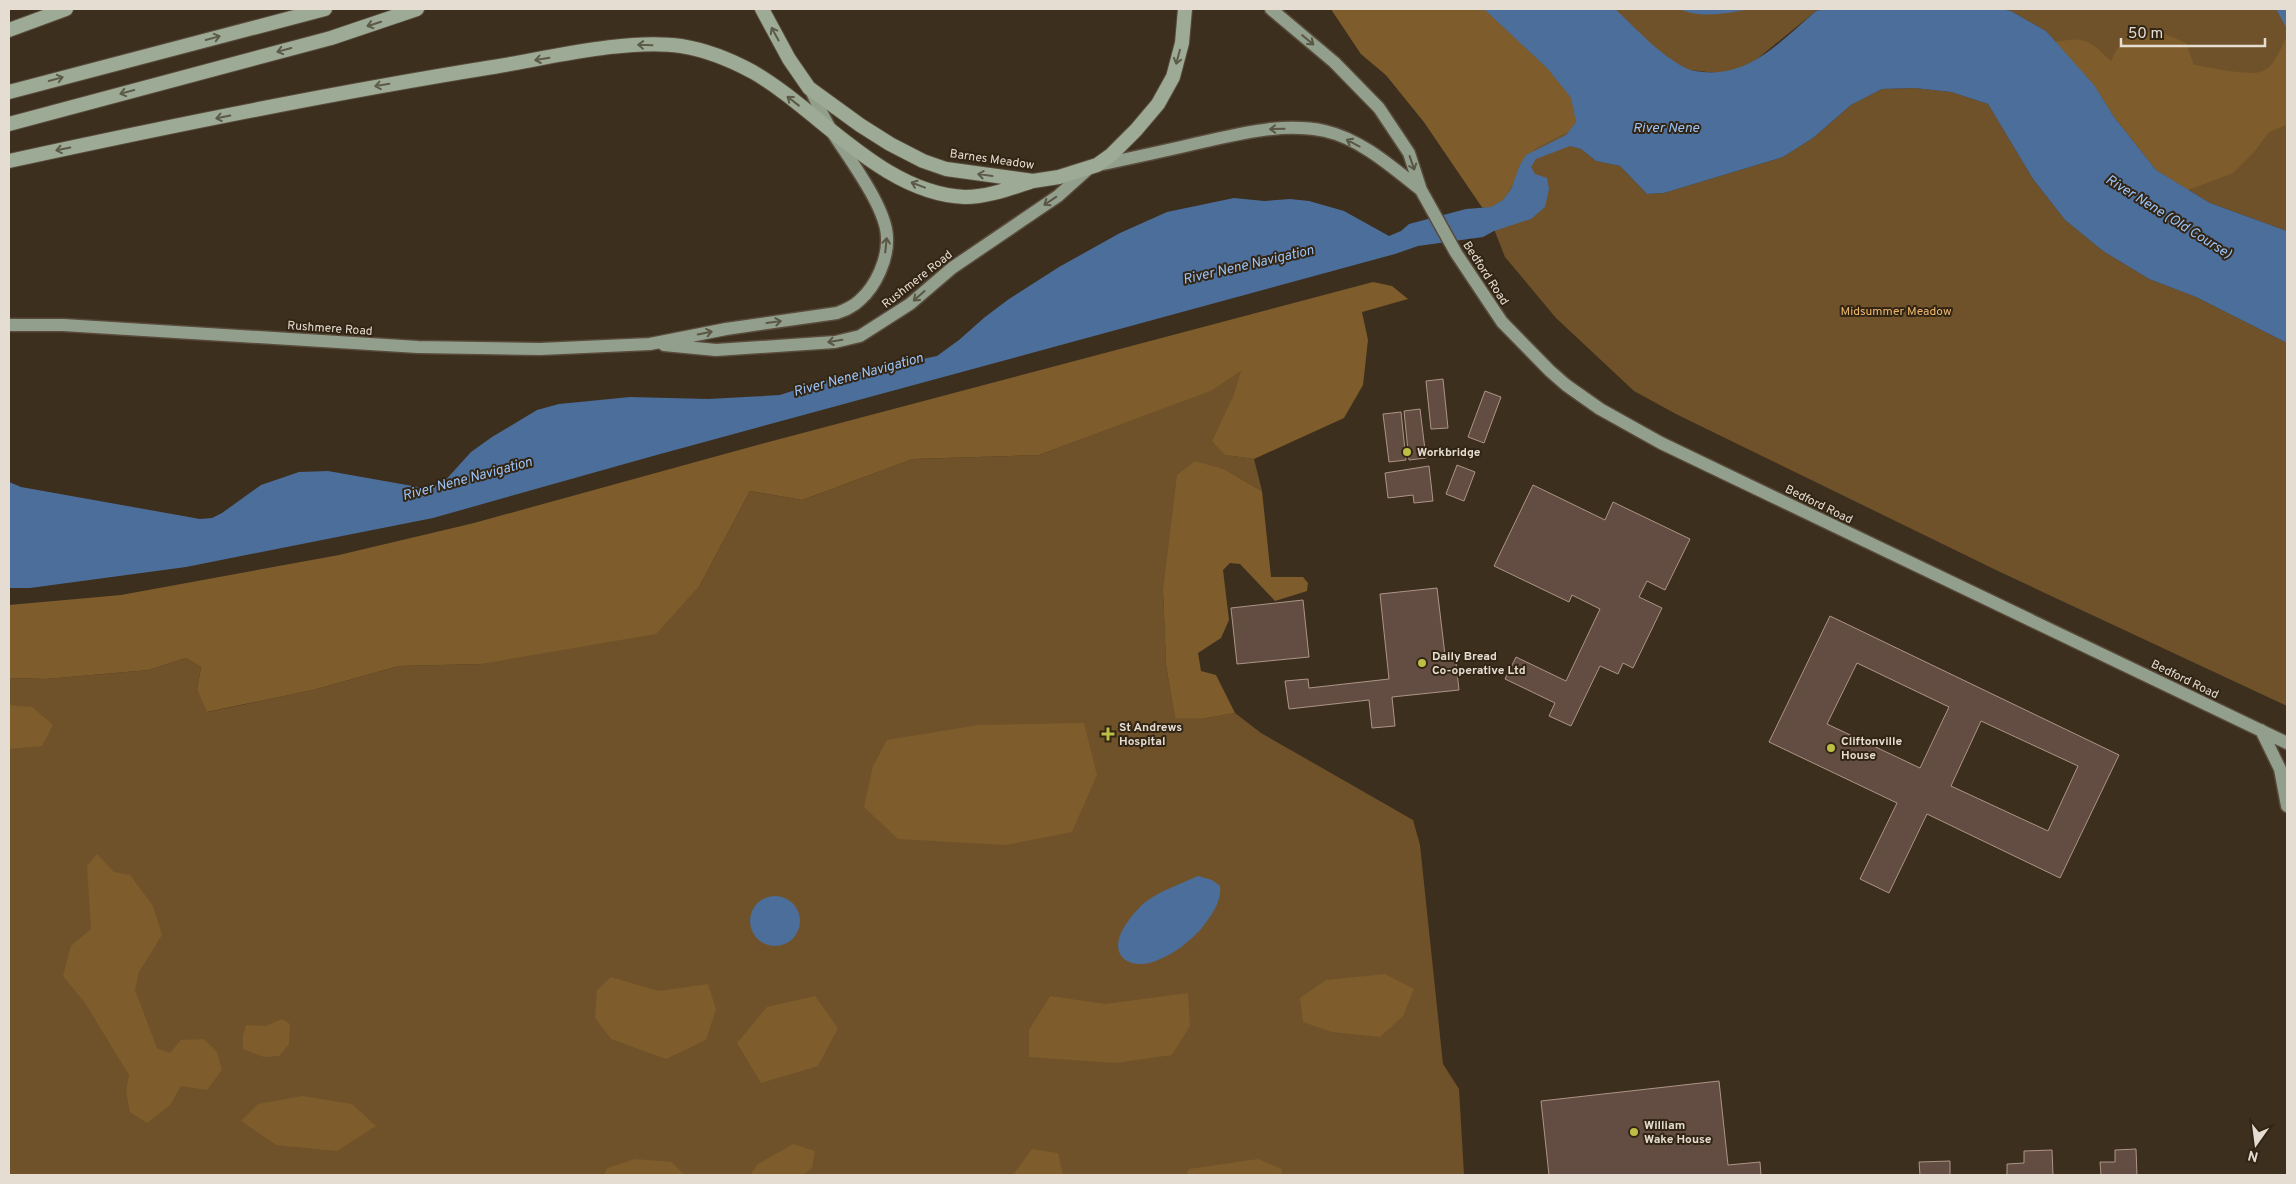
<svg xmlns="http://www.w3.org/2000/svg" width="2296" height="1184" viewBox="0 0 2296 1184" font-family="Overpass,sans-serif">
  <rect width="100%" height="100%" fill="#3d2f1e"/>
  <!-- green -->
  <path fill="#6f522a" d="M1331,9H1824L1816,11L1757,59L1739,69L1717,73L1689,70L1561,143L1581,149L1596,161L1620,166L1647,194L1664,193L1783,157L1813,138L1851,105L1882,89L1914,88L1951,92L1988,104L2033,179L2065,220L2103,251L2149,279L2196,297L2287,343V706L1998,571L1676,414L1634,391L1556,318L1505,257L1490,219L1424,122L1386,75L1361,54Z
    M2000,9H2276L2287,28V231L2210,203L2156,170L2046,31L2011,11Z
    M1242,370L1232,399L1226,455L1254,459L1262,491L1226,470L1163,591L1166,665L1175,717L1202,719L1235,713L1261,733L1413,820L1420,845L1443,1064L1459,1089L1464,1175H9V678L46,679L149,670L186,658L201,667L197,690L208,712L313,690L399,666L481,664L700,585L750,491L802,500L913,459L1039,455L1210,391Z"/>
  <!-- forest -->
  <path fill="#7e5c2b" d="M1331,9H1484L1548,69L1571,98L1576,122L1568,132L1535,149L1503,200L1491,207H1482L1424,122L1386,75L1361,54Z
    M2158,31L2186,43L2194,65C2209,67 2250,77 2263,71C2274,67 2282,46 2287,36V125L2269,132L2255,151L2233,173L2188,190L2156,170L2114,117L2094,85L2055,42C2085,36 2089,40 2111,61C2123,35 2131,32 2158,31Z
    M1373,282L1392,286L1408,299L1362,312L1368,340L1363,385L1344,418L1254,459L1225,455L1212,441L1232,399L1241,371L1211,391L1039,455L913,459L802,500L750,491L700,585L656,634L481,664L399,666L313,690L207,712L197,690L201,667L186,658L149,670L46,679L9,678V605L121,595L339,555L474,523L761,444Z
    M1195,461L1226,470L1262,491L1271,577H1303L1308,583L1307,591L1275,601L1240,564L1230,563L1223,570L1229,620L1221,638L1198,653L1201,671L1216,675L1235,713L1202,719L1175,718L1166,665L1163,591L1177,475Z
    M9,705L32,707L53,725L42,746L9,749Z
    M1084,723L1097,775L1072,832L1006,845L898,839L864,807L873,766L887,740L978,725Z
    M97,854L114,872L130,875L153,906L162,935L139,972L135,990L157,1048L170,1053L181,1040L204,1039L217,1052L222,1070L207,1090L181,1086L170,1105L147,1123L130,1112L126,1091L129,1075L85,1003L63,976L71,946L91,929L87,866Z
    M1385,974L1414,989L1403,1016L1380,1037L1332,1032L1303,1022L1300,998L1326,980Z
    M611,977L658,991L708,984L716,1009L706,1040L666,1059L611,1039L595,1018L597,990Z
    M1188,993L1190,1026L1172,1055L1115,1063L1029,1057V1030L1050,996L1105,1004Z
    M815,996L838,1028L818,1066L761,1083L737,1043L767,1007Z
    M282,1019L290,1024L289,1044L279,1056L264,1057L243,1049V1035L246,1025L266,1026Z
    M302,1096L352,1104L376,1126L337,1151L276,1145L241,1121L258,1104Z
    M793,1144L815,1151L812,1168L803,1175H750L758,1164Z
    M1032,1149L1058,1153L1063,1175H1013Z
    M635,1159L672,1162L684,1175H604L607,1168Z
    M1258,1159L1282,1169L1281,1175H1186L1189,1169Z"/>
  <!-- water -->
  <path fill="#4c6e9a" d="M1484,9H1615C1637,29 1660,56 1688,69C1692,71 1698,71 1703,72C1750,77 1782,40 1816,11L1824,9H2000L2011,11L2046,31L2094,85L2114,117L2156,170L2210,203L2287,231V343L2196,297L2149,279L2103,251L2065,220L2033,179L1988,104L1951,92L1914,88L1882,89L1851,105L1813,138L1783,157L1664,193L1647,194L1620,166L1596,161L1581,149L1570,146L1536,159L1531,167L1535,174L1547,178L1549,189L1545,207L1531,219L1494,231L1483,237L1418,246L1395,254L653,456L433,518L186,567L30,588H9V482L21,487L200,519L212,518L222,513L261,485L299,472L328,471L424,488L442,484L471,452L492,437L537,410L559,404L630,397L708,399L780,395L832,378L937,356L959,340L985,317L1009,299L1059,267L1120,233L1167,212L1234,198L1264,201L1290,199L1309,201L1344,211L1389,236L1401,231L1409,224L1466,209L1491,207L1503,200L1511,189L1520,165L1526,155L1566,135L1576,122L1571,98L1548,69Z
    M1680,9H1750C1729,13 1700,19 1680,9Z
    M2276,9H2287V29Z
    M1198,876L1212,880L1220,886C1222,902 1211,916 1201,929C1188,943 1175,953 1158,960C1137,970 1109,961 1121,933C1126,923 1135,911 1144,903C1160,891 1180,884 1198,876Z
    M750 921a25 25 0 1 1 50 0a25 25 0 1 1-50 0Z"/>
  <!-- building -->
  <path fill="#634d42" stroke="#ad9487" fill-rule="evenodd" d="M1443,379L1448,428L1431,429L1426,381Z
    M1485,391L1501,397L1484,443L1468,437Z
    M1420,409L1426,458L1409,460L1404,411Z
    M1401,412L1406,460L1389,462L1383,414Z
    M1457,465L1475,472L1464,501L1446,494Z
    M1429,466L1433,501L1414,503L1413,495L1388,498L1385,473Z
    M1533,485L1605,520L1613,502L1690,539L1665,590L1647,581L1639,597L1662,608L1633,668L1623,663L1618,674L1600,666L1571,726L1549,716L1555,703L1505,679L1516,657L1566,681L1600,609L1572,595L1569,602L1494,566Z
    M1437,588L1445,655L1455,654L1459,690L1392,697L1395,726L1372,728L1369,700L1289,709L1285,681L1308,679L1309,688L1389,679L1380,594Z
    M1303,600L1309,657L1237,664L1231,608Z
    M1830,616L2119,755L2060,878L1927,814L1889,893L1860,879L1897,803L1769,742ZM1857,663L1949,707L1920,768L1827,724ZM1981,721L2078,766L2048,831L1951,786Z
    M1719,1081L1728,1165L1760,1162L1761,1175H1549L1541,1101Z
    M2136,1149L2137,1175H2101L2100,1162H2115V1150Z
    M2052,1150L2053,1175H2007V1164L2024,1163V1151Z
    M1950,1161V1175H1920L1919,1162Z"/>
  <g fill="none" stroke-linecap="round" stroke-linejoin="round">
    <defs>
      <path id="primary" d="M1271,9L1334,62L1379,108L1409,153L1421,190L1456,253L1502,322L1550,371L1566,385L1600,409L1661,443L2287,743
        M1098,165C1131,158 1165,151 1198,143C1239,134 1282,122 1325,131C1361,139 1393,168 1421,190
        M9,325H63L418,347L540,349L650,344L726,329L837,313C845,310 853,307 860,300C876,286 888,259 887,238C887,208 849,159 833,133C824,119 817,103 810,88
        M664,345L716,350L835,342L860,336L910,304L952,268L1058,196L1087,170
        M2261,730L2280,769L2287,806"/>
      <path id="trunk" d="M762,9L789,59L809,88L860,125L890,144L923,161L946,169L1033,181L1059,177L1097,165L1111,155L1136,130L1158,104L1173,77L1182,43L1185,9
        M9,30L66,9
        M9,92L325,9
        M9,124L331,38L417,9
        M9,161C169,126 331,93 493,67C548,58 628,38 681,46C706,50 731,60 753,72C819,110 883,194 965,197C988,197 1011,188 1033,181"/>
    </defs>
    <!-- primary casing -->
    <use href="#primary" stroke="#584b3b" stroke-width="15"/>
    <!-- trunk casing -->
    <use href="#trunk" stroke="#584b3b" stroke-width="16"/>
    <!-- primary -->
    <use href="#primary" stroke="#939f8d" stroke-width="12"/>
    <!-- trunk -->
    <use href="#trunk" stroke="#9caa96" stroke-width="14"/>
  </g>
  <!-- one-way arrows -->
  <defs><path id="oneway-shaft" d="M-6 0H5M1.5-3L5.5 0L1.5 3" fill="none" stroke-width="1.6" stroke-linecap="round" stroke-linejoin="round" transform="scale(1.25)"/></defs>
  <g stroke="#5c5a48">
    <use href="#oneway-shaft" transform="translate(374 24) rotate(162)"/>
    <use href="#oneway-shaft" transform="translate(775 34) rotate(-119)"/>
    <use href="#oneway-shaft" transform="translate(213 38) rotate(-15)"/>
    <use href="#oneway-shaft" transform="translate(645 45) rotate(-178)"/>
    <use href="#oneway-shaft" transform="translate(284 50) rotate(165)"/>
    <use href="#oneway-shaft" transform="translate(1178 57) rotate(105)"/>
    <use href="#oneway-shaft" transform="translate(542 59) rotate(171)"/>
    <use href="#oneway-shaft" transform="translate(56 79) rotate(-15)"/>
    <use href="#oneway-shaft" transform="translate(382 85) rotate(170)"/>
    <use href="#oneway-shaft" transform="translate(127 92) rotate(165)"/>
    <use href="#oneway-shaft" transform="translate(793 101) rotate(-142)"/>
    <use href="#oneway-shaft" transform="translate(223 117) rotate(169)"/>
    <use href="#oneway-shaft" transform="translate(63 149) rotate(168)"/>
    <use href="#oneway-shaft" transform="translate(985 175) rotate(-172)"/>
    <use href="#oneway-shaft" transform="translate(918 185) rotate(-159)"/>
  </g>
  <g stroke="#595644">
    <use href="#oneway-shaft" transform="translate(1308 40) rotate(40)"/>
    <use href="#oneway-shaft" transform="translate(1277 129) rotate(179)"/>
    <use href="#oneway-shaft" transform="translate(1353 143) rotate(-152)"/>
    <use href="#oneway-shaft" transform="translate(1412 163) rotate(71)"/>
    <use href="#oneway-shaft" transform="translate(1050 201) rotate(146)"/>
    <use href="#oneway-shaft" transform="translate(886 245) rotate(-84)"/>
    <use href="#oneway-shaft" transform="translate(919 296) rotate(139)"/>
    <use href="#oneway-shaft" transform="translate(774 322) rotate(-8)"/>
    <use href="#oneway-shaft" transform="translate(705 333) rotate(-11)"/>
    <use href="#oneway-shaft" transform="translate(835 341) rotate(171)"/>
  </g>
  <!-- markers -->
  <g fill="#bcbf43" stroke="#322514" stroke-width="2">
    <circle cx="1407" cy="452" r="5"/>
    <circle cx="1422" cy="663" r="5"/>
    <path d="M1105.5 726.5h5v5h5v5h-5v5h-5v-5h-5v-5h5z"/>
    <circle cx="1831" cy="748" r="5"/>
    <circle cx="1634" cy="1132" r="5"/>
  </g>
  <g text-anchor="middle" stroke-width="4" stroke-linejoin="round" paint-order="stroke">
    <!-- street labels -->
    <g font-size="12" fill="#e5ddd2" stroke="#322514">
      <text transform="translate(992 159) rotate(8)" y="4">Barnes Meadow</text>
      <text transform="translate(1486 273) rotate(57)" y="4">Bedford Road</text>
      <text transform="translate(917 279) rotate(-38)" y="4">Rushmere Road</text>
      <text transform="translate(330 328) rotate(4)" y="4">Rushmere Road</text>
      <text transform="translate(1819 504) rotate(26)" y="4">Bedford Road</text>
      <text transform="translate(2185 679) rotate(26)" y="4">Bedford Road</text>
    </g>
    <!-- park labels -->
    <g font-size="12" fill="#edb76e" stroke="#322514">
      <text x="1896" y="315">Midsummer Meadow</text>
    </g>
    <!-- poi labels -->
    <g font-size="12" font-weight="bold" fill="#e5ddd2" stroke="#322514" text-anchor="start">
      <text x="1417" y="456">Workbridge</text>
      <text x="1432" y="660">Daily Bread<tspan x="1432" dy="14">Co-operative Ltd</tspan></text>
      <text x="1119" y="731">St Andrews<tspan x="1119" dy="14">Hospital</tspan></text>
      <text x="1841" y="745">Cliftonville<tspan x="1841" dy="14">House</tspan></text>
      <text x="1644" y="1129">William<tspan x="1644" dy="14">Wake House</tspan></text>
    </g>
    <!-- water labels -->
    <g font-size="14" font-style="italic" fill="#9ac3f8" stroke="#322514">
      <text x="1666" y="132">River Nene</text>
      <text transform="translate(2169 216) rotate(32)" y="5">River Nene (Old Course)</text>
      <text transform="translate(1248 264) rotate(-13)" y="5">River Nene Navigation</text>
      <text transform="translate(858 374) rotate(-15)" y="5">River Nene Navigation</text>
      <text transform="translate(467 478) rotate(-15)" y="5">River Nene Navigation</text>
    </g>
  </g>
  <!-- border -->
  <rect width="2296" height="1184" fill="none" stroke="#e5ddd2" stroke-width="20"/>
  <!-- north arrow -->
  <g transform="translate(2256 1144) rotate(194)" stroke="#322514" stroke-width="4" paint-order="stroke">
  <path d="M0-4L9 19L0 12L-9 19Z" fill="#e5ddd2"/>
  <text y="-8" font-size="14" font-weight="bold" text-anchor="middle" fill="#e5ddd2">N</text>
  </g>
  <!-- scale -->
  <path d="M2121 38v8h144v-8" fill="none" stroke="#e5ddd2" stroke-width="2.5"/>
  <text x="2128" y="38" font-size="15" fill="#e5ddd2" stroke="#322514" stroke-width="4" paint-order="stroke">50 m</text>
</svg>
